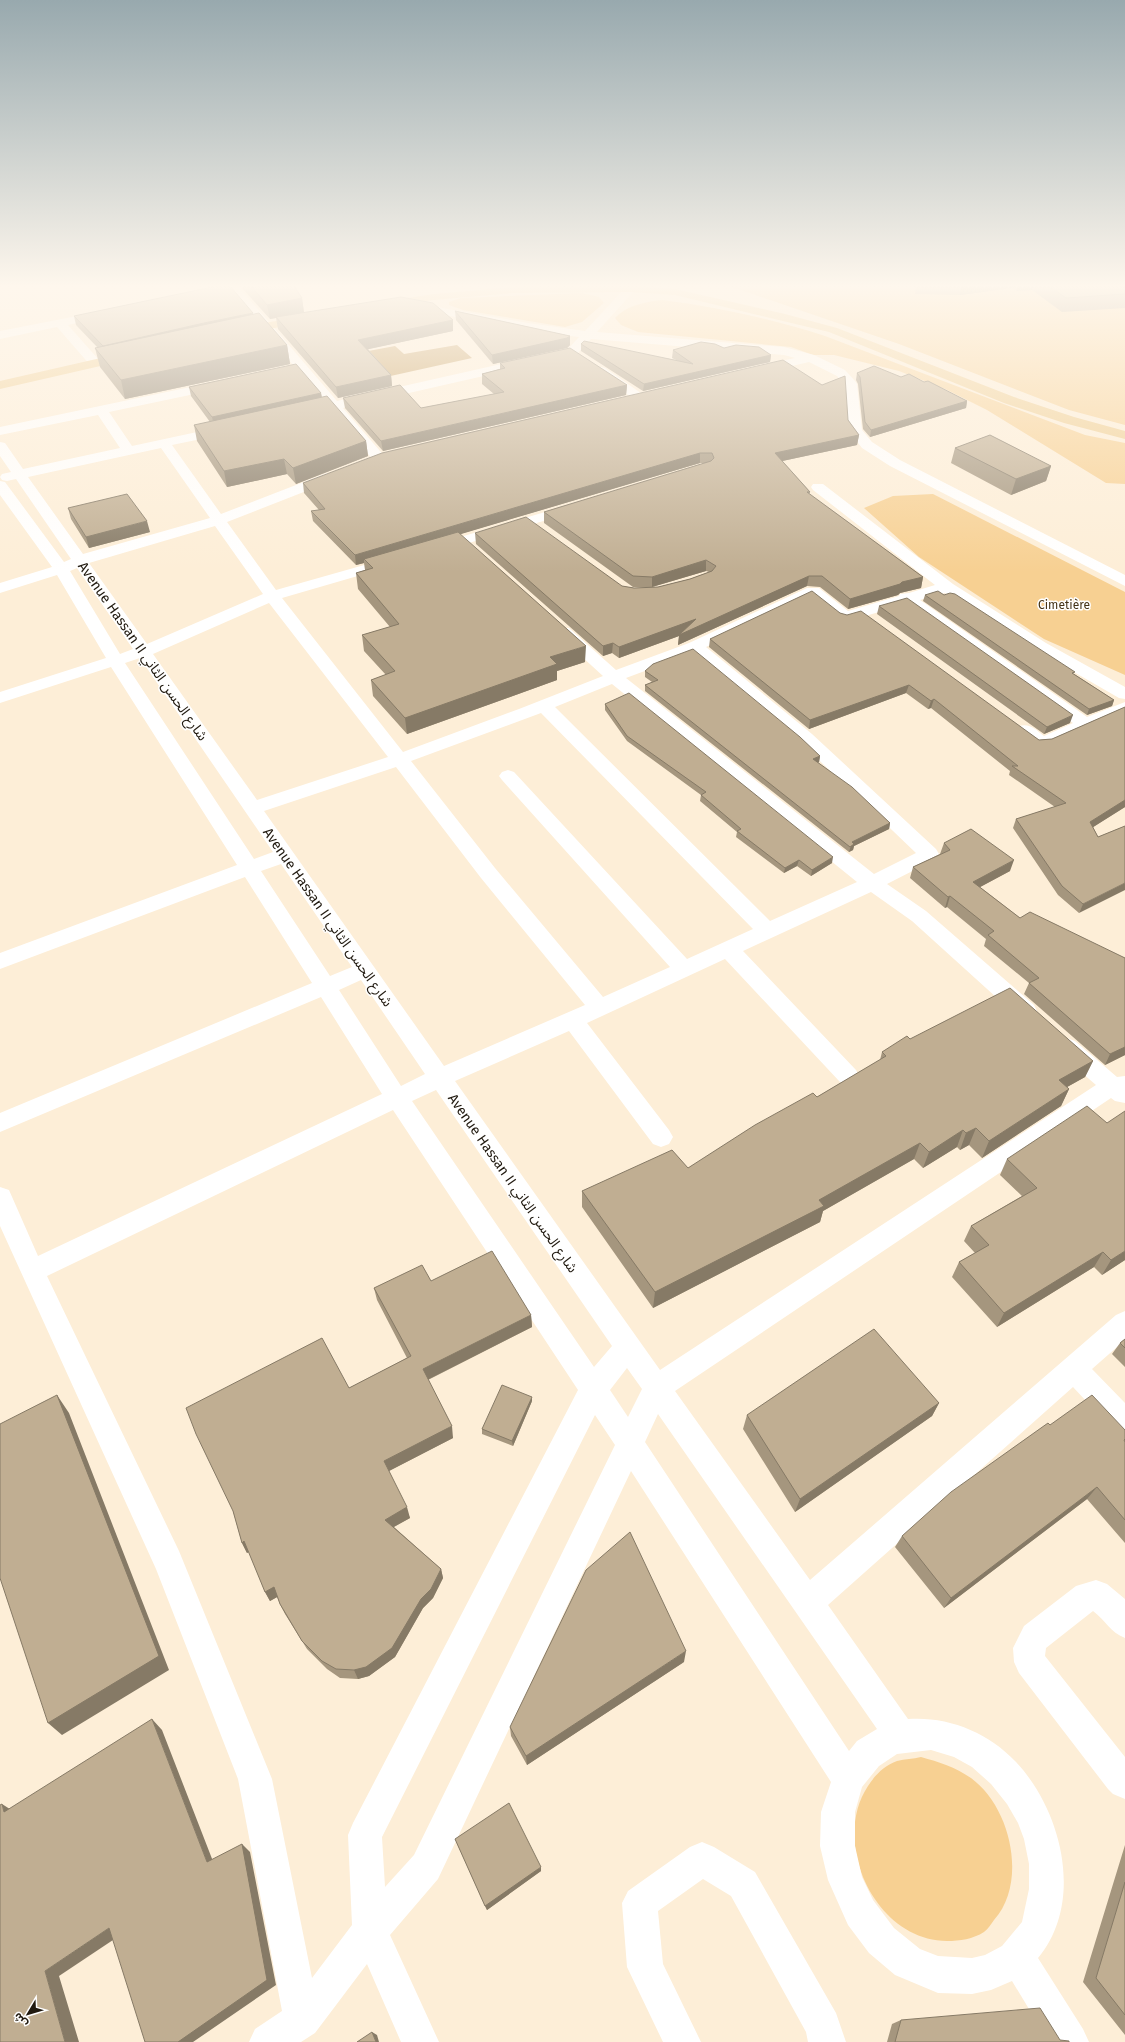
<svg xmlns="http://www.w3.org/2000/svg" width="1125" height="2042" viewBox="0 0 1125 2042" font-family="'Fira Sans','Noto Sans Arabic',sans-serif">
  <rect width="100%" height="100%" fill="#fdeed7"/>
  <!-- green -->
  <path fill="#f7d092" d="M729,286H1125V425L1069,410L899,344Z
    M582,293L599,297L604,303L582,322L565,327L463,310L449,305V302L461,298Z
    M662,300C718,307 772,319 825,336L1085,435L1125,443V484L1106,483L987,410L945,389L899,371L834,355H813L791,347L638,332L621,325L615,318C627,305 645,302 662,300Z
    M933,494L1125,592V675L1044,639L919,557L864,508L893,496Z
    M921,1757C939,1762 955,1767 971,1778C1011,1807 1028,1882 994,1920C991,1924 988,1929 984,1932C973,1939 960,1941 947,1941C876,1941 830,1843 868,1786C875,1775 885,1765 897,1761C905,1759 913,1759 921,1757Z"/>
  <!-- water -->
  <path fill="#c09857" d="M457,345L472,358L386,377L363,352L395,346L404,354Z"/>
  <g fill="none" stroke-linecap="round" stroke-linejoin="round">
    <!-- minor -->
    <path fill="#fff" fill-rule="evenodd" d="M226,286H238L337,401L568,349L579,337L528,331L414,309L410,308L408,306L410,304L414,303L528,323L585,331L626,287H634L636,289L634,291L597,332L784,347L814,355L845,370L855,381L857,384L862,430L872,442L900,460L1125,575V586L890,466L862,448L848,430L845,385L837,376L809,362L758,374L752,370L754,367L795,358L784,355L591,339L576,355L343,408L386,458L384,461H374L331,410L306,416L301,415L300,412L301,409L326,404Z
      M103,311L109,314L107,316L68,325L99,360L101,363L99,366H91L57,327L0,339V331Z
      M601,367L605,368L648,398L647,401H637L597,374L595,371L597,368Z
      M219,381L223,382L225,385L223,388L109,412L132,446L225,426L230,427L232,430L230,433L172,445L221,514L327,473H337L339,476L337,479L227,522L276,590L389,558H399L402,561L399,564L282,598L403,752L519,709L603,676L557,634L555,631L557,628H569L616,670L689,643L807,588H819L848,611L899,596L900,594L909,593L935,585L813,490L811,487L813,484H823L953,584L1046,643L1125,687V699L1119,698L1034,649L945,593L920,600L1087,717L1125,702V713L1048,747C1036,750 1023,740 1016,730L1019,726C1030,723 1035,729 1044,736L1073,723L906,604L845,622L839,620L811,598L706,647L812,734L936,849L939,854L936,859L887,884L926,911L1034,1005L1037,1011L1034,1017L1026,1019L1018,1017L912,921L871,892L743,951L856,1070L859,1076L856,1082L848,1085L840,1082L725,959L587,1023L669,1130L673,1137L669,1144L661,1147L653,1144L569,1031L455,1081L660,1370L1096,1085L1059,1053L1056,1047L1059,1041L1067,1038L1075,1041L1117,1077L1125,1076V1103L1115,1101L1111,1098L675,1391L810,1580L1116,1315L1125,1311V1340L1092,1369L1125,1403V1436L1115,1432L1073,1387L828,1605L908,1719C947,1716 988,1732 1015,1761C1062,1810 1085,1902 1038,1958L1083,2029L1089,2042H1049L1012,1981L991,1990L972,1994L938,1993L895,1975L869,1953L848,1925L828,1880L820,1846L821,1812L831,1782L631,1471L438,1879L390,1935L439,2042H401L367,1964L315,2033L301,2042H249L255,2029L282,2011L238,1779L156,1569L0,1226V1187L9,1190L38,1256L382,1094L321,997L0,1132V1113L312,983L245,877L0,969V953L237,865L111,667L0,703V692L106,658L57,575L0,593V583L52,567L0,495V481L5,482L64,562L71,559L16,479L7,481L2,480L0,477L2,474L11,472L0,456V442L5,443L23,469L120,448L98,415L0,435V427ZM161,448L210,518L83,554L28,477ZM215,526L263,594L147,644L89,563ZM77,568L133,649L120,654L70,571ZM269,603L388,757L257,800L153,654ZM693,653L800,742L916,853L874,874L626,678ZM140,658L273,852L254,859L125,663ZM612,684L857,882L770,921L555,707ZM541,713L753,929L687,959L514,772L508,770L502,772L499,776L502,780L670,967L603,997L495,868L411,761ZM396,767L481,878L585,1005L444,1066L264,811ZM281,864L352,967L330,976L261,871ZM361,980L425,1074L401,1086L339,990ZM436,1090L612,1346L594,1367L412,1101ZM393,1110L578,1390L353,1823L348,1835L352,1925L312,1978L272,1779L179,1551L47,1276ZM627,1368L642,1389L628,1417L610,1390ZM658,1414L877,1729L857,1741L849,1751L645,1442ZM595,1415L615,1445L414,1855L385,1887L382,1837ZM931,1750L954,1757L972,1767L991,1784L1007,1804L1018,1823L1024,1839L1029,1864V1889L1022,1922L1002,1946L985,1955L972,1958L938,1956L920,1949L894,1928L873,1900L862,1877L855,1846V1812L862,1787L879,1766L897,1754Z
      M572,504L577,505L579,508L577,511L462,545L457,544L455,541L457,538Z
      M1096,1580L1107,1584L1125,1599V1638C1110,1632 1106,1621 1093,1611L1046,1648L1045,1656L1125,1757V1799L1113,1794L1108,1789L1019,1673L1014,1662L1013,1648L1024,1626L1076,1586Z
      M702,1842L714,1847L755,1872L836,2013L846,2042H808L806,2032L731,1896L703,1879L658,1911L663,1964L701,2042H663L627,1967L622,1903L628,1891L690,1847Z"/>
    <!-- major -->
    <path fill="#efcd8f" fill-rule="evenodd" d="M633,286L675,289L785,314L837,328L1014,397L1074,417L1125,431V439L1064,423L1004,403L829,332L675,295L630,292L512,293L434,300L386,307L380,304L386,301L434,294L512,287Z
      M305,316L311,319L309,321L241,335L235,331L241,327Z
      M127,352L133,356L131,359L0,389V381Z"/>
  </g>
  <!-- wall -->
  <path fill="#a5967e" d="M243,286H294L302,298L304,313L453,320V331L368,349L391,375L392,386L338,398L278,329L276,318L270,319L243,289Z
    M916,286H1125V308L1062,312L1032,290L1017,291L1012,288L960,295L915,294Z
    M455,311L570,336V345L567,348L493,364L456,320Z
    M253,314L287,345L290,364L125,399L100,367L95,348H98L76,325L74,316Z
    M581,344L676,360L672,358L673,350L724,348L771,355L770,362L643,391L581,351Z
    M500,363L627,385L626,395L383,451L345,408L343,398L421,408L494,394L482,384V374L500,369Z
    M857,373L901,377L924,382L967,401L966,408L870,437L863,429L858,384L856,380Z
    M189,387L321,393L322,397L366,441L368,456L296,484L287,474L227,487L197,441L194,425L210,422L191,396Z
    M848,420L859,435L857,445L782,461L810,492L809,494L923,577L921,588L900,593L898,595L848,609L820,587L807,586L678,645L679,636L619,658L612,653L603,656L476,544L475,533L622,586L634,588L658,587L690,579L709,572L706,571L652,587H633L544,523V512L707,463H700L460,534L585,662L557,671V680L407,734L373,696L371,680L386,675L364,651L362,635L390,627L358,589L356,573L365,570L364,563L356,565L313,521L311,511L319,510L304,493L303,483Z
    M955,448L1051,466L1046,481L1011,495L951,463Z
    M68,508L150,532L89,548L71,519Z
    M925,595L1074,674L1114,700L1112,706L1087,715L923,601Z
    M879,606L1070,723L1044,734L877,614Z
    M840,613L1039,740L1052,739L1125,707V807L1093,827L1098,837L1125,826L1079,913L1058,895L1013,828L1016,819L1055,807L1009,775L1010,771L931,708L928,709L906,693L809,729L709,647L710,639Z
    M645,671L820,756L819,762L818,763L890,823L889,829L854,846L853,850L849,852L645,691V685L652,682L645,677Z
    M605,704L832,863L811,876L797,866L784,873L736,837L737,832L700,801L701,795L627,741L605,710Z
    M944,843L1010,871L980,887L1020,918L1125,958V1055L1105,1065L1024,994L1029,983L984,946L986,939L947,907L945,908L910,878L913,867L940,854Z
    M910,1039L1093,1061L1085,1077L1067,1087L1069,1089L1061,1106L982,1158L969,1145L960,1150L957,1147L923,1168L914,1159L823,1211L820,1222L653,1308L582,1207V1191L688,1168L817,1097L880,1060L882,1052Z
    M1007,1159L1125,1260L1102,1275L1094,1267L997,1327L952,1277L959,1262L975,1253L964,1241L971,1226L1022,1196L1000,1175Z
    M431,1281L531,1315L532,1327L428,1380L453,1438L389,1471L410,1518L394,1527L441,1569L443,1578L433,1598L423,1608L395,1657L369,1676L358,1679L340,1678L327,1669L307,1649L285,1614L280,1604L277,1597L270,1601L265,1592L249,1552L247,1553L242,1543L233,1511L349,1388L407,1358L377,1300L374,1288Z
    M1125,1339V1367L1112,1354L1120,1343Z
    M532,1401L513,1446L482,1434V1429Z
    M939,1403L932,1416L795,1512L743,1429L747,1415Z
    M1050,1425L1125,1430V1543L1087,1499L944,1608L895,1547L902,1536Z
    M684,1662L527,1765L511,1736L510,1727Z
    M455,1839L541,1871L487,1910Z
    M1125,1845V2035L1083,1982Z
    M901,2020L1060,2040L1069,2042H887L892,2024Z"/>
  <!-- shaded-wall -->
  <path fill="#867a66" d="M962,286H1013L1012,288L960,295Z
    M1018,286H1033L1032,290L1017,291Z
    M302,298L304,313L270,319L267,305Z
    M253,313L255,322L105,355L103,346L204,323Z
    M453,320V331L360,351L358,340Z
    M570,336V345L567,348L493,364L492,355Z
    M287,345L290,364L125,399L121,380Z
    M771,355L770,362L643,391L644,384Z
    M391,375L392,386L338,398L336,387Z
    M627,385L626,395L383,451L381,441Z
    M321,393L322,402L214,426L212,417Z
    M967,401L966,408L870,437L871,430Z
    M859,435L857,445L773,463L775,453Z
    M366,441L368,456L296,484L293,468Z
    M700,453V463L367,562L364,559V563L356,565L355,555Z
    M284,459L287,474L227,487L224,471Z
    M1051,466L1046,481L1011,495L1016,479Z
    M147,521L150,532L89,548L86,537Z
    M706,560V571L652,587V577Z
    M809,576L807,586L678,645L679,636L619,658V647Z
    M923,577L921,588L900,593L898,595L848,609L850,599L902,582Z
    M613,643L612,653L603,656V646Z
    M586,646L585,662L557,671V680L407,734L405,718L550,657Z
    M909,685L906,693L809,729L810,720Z
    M934,699L931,708L928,709L931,701Z
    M1114,700L1112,706L1087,715L1089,709Z
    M1073,715L1070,723L1044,734L1047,727Z
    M820,756L819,762L812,765L813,759Z
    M1125,800V807L1087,831L1090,822Z
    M890,823L889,829L854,846L853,850L849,852L852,842Z
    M833,857L832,863L811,876L812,870Z
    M799,860L797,866L784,873L785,868Z
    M1014,860L1010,871L969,893L973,882Z
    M1125,883V890L1079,913L1083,904Z
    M950,896L947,907L945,908L948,897Z
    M1125,1047V1055L1105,1065L1110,1054Z
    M1093,1061L1085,1077L1051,1096L1059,1080Z
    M1069,1089L1061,1106L982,1158L989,1141Z
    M976,1128L969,1145L960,1150L966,1133Z
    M963,1130L957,1147L923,1168L929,1152Z
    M920,1143L914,1159L823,1211L820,1222L653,1308L655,1292Z
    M1125,1251V1260L1102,1275L1111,1260Z
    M1103,1252L1094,1267L997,1327L1004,1313Z
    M531,1315L532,1327L425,1381L423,1369Z
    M57,1395L69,1413L169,1670L62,1735L48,1723Z
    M532,1397V1401L513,1446L512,1441Z
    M939,1403L932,1416L795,1512L800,1499Z
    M452,1426L453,1438L387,1472L384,1461Z
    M1097,1487L1087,1499L944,1608L951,1598Z
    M407,1507L410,1518L388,1530L385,1520Z
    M244,1541L250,1551L247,1553L242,1543Z
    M441,1569L443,1578L433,1598L423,1608L395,1657L369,1676L358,1679L354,1670L421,1599Z
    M274,1587L279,1596L270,1601L265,1592Z
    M686,1651L684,1662L527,1765L526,1756Z
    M152,1719L162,1730L216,1869L207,1862Z
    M2,1804L16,1813L4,1812Z
    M242,1844L250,1852L276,1985L193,2042H178Z
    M541,1867V1871L487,1910L485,1906Z
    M109,1928L122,1934L59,1976L79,2042H65L45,1971Z
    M372,2032L377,2035L379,2042H376Z"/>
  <!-- building -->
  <path fill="#c0ae92" stroke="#867a66" d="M217,286H230L253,313L204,323L103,346L74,316Z
    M251,286H294L302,298L267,305Z
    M1049,286H1121L1125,288V294L1066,298Z
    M401,297L433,303L453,320L358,340L391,375L336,387L276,317Z
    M455,311L570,336L567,338L492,355Z
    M259,313L287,345L121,380L95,348Z
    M584,341L693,364L673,350L701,342L715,344L724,348L736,345L759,347L771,355L644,384L581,344Z
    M570,348L627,385L381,441L343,398L400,385L421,408L504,392L482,374L505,368L500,363Z
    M783,360L822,385L845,376L848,420L859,435L775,453L810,492H807L923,577L902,582L900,584L850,599L822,576H809L679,635L696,619L619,647L613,643L603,646L475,533L526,517L622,586L634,588L658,587L690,579L712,571L716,566L706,560L652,577L633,576L544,512L711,461L714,458L712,453H700L355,555L311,511L325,509L303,483L382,453Z
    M296,364L321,393L212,417L189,387Z
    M874,366L901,377L909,374L924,382L928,381L967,401L871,430L865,422L860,377L857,373Z
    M327,396L366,441L293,468L284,459L224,471L194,425Z
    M990,435L1051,466L1016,479L955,448Z
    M127,494L147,521L86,537L68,508Z
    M458,532L586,646L550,657L557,664L405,718L371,680L395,671L362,635L399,624L356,573L373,568L364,559Z
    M812,591L840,613L847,615L861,611L1039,740L1052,739L1125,707V800L1090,822L1098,837L1125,826V883L1083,904L1062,886L1016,819L1066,803L1012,766H1018L934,699L931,701L909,685L810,720L710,639Z
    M938,591L944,595L950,593L955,594L1075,672L1072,673L1114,700L1089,709L925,595Z
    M907,598L1073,715L1047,727L879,606Z
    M693,649L800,737L820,756L813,759L852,787L890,823L852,842L854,844L850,847L645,685L658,680L645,671L653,664Z
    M629,693L833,857L812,870L799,860L785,868L737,831L741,829L701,795L706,792L627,736L605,704Z
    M971,829L1014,860L973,882L1020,918L1030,912L1125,958V1047L1110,1054L1029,983L1039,978L988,935L994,931L950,896L948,897L913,867L950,850L944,843Z
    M1010,988L1093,1061L1059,1080L1069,1089L989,1141L976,1128L966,1133L963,1130L929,1152L920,1143L819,1200L824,1206L655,1292L582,1191L672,1150L688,1168L755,1125L813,1093L817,1097L886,1056L882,1052L907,1036L910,1039Z
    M1087,1106L1107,1123L1125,1111V1251L1111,1260L1103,1252L1004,1313L959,1262L989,1245L971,1226L1037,1188L1007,1159Z
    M492,1251L531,1315L423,1369L452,1426L384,1461L407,1507L385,1520L441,1569L431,1589L421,1599L392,1648L366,1667L354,1670L336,1669L322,1661L302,1641L280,1604L274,1587L265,1592L244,1541L242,1543L233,1511L196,1434L186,1408L322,1338L349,1388L411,1356L374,1288L422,1265L431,1281Z
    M874,1329L939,1403L800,1499L747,1415Z
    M1125,1339V1348L1120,1343Z
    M502,1385L532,1397L512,1441L482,1429Z
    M57,1395L159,1656L48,1723L0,1578V1424Z
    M1092,1395L1125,1430V1439L1124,1440L1125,1442V1520L1097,1487L951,1598L902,1536L951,1492L1048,1423L1050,1425Z
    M630,1532L686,1651L526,1756L510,1727L586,1570Z
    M152,1719L207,1862L242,1844L267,1980L178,2042H145L109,1928L45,1971L65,2042H0V1805L2,1804L4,1812Z
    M509,1803L541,1867L485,1906L455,1839Z
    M1125,1882V2015L1096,1978Z
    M1040,2008L1060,2040L1069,2041V2042H895L901,2020Z
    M372,2032L376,2042H357Z"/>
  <!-- sky -->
  <linearGradient id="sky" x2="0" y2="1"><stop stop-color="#98a9ae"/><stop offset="0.5" stop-color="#fef7ed"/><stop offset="1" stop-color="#fef7ed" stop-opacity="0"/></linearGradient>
  <rect width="1125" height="572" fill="url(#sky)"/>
  <g text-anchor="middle" stroke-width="3" stroke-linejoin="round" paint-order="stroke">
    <!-- far-park labels -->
    <g font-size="12" fill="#453316" stroke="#fff">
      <text x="1064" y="609">Cimetière</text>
    </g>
    <!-- street labels -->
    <g font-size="14" fill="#20190f" stroke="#fff">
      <text transform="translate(143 651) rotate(55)" y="5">Avenue Hassan II شارع الحسن الثاني</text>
      <text transform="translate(328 917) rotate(55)" y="5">Avenue Hassan II شارع الحسن الثاني</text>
      <text transform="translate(513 1183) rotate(55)" y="5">Avenue Hassan II شارع الحسن الثاني</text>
    </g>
  </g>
  <!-- north arrow -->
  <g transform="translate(28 2014) rotate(232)" stroke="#ffffff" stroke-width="3" paint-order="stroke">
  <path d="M0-3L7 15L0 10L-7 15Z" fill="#20190f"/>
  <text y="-6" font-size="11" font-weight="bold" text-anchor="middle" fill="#20190f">ش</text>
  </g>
</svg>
